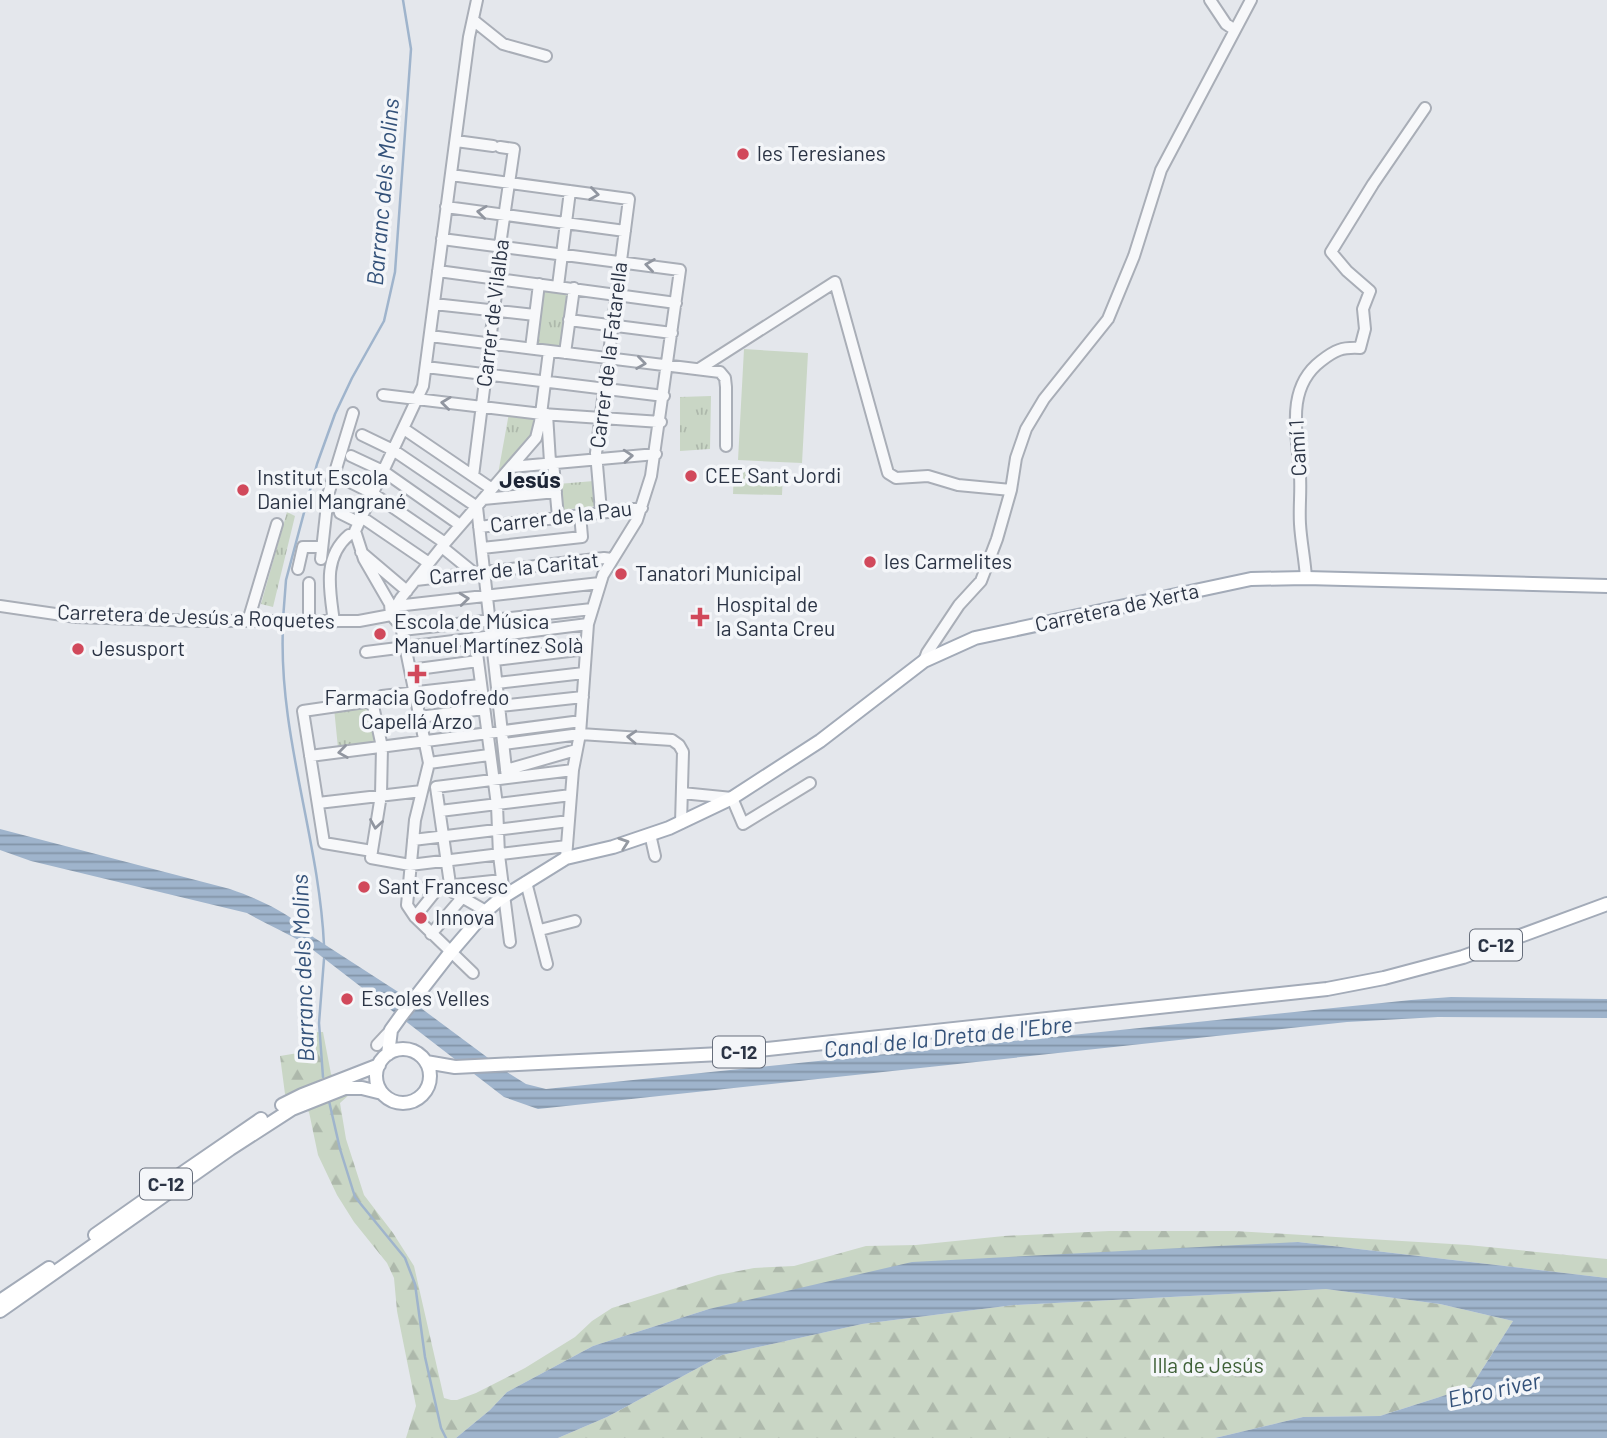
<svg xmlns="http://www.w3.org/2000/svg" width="1607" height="1438" viewBox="0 0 1607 1438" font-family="Barlow,sans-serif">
  <defs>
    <pattern id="forest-firs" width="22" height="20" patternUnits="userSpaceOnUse" patternTransform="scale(1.75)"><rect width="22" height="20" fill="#c9d6c5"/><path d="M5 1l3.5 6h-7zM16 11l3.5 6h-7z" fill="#adb8ab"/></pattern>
    <pattern id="park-tufts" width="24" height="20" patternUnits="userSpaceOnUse" patternTransform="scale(1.75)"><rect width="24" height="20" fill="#c9d6c5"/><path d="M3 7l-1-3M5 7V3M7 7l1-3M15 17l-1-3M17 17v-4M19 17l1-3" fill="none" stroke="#adb8ab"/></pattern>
    <pattern id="water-rules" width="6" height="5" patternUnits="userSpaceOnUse" patternTransform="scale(1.75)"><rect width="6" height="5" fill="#9fb4cc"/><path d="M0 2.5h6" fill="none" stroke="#8293a7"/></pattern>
  </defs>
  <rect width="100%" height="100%" fill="#e4e7ec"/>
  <!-- forest -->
  <path fill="url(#forest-firs)" d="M316,1032H323L331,1074L350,1094L340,1103L346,1139L364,1195L393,1233L414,1266L444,1398L451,1400H457L476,1393L525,1368L575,1337L592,1321L612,1308L718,1275L754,1268L794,1266L866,1246L916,1245L1004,1236L1109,1231H1235L1468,1245L1607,1259V1278L1298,1242L709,1309L593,1346L507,1392L490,1410L456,1438H406L416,1406L397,1311L394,1278L387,1263L354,1222L337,1195L318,1155L309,1112L285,1094L280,1056L316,1050Z
    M1326,1289L1440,1304L1513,1321L1471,1387L1380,1416L1303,1417L1215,1438H558L607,1417L722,1355L862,1324L1014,1305Z"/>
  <!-- park -->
  <path fill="url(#park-tufts)" d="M542,289L569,291L563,347H537L535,343Z
    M711,396L710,449L680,451V397Z
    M509,413L537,417L536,430L498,474Z
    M594,481L597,506L561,510L558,484Z
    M287,512L295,516L273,607L261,604Z
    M364,704L370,708L375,739L372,743L338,748L334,708Z"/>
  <!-- pitch -->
  <path fill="#c9d6c5" d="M744,349L808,353L802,463L738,460Z
    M734,469L783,471L782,495L733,494Z"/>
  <!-- water -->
  <path fill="url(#water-rules)" d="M0,829L230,889C256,898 278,908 300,924L298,927L310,935L406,997L507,1072L526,1084L546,1089L1411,1000L1451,997L1607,999V1018L1438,1017L1347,1022L538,1109L504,1097L304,943C285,932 266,924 247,913L31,861L0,850Z
    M1298,1242L1607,1278V1438H1215L1303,1417L1380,1416L1471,1387L1513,1321L1440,1304L1326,1289L1014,1305L862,1324L722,1355L607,1417L558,1438H456L490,1410L507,1392L593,1346L709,1309L912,1262Z"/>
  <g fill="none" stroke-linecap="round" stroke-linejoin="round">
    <!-- stream -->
    <path stroke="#9fb4cc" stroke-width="2.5" d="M283,619L286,580L317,464L335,414L352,378L384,321L395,272L411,49L403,0
      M283,626C278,734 319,838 324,945
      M323,1077L319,1023L324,959
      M329,1101L340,1149L355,1197L405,1258L415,1284L425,1357L441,1428L446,1438"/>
    <defs>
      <path id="minor" d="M1210,0L1226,24L1235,30
        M473,20L503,44L546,56
        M456,141L493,146
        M451,175L629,199L596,453L601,511
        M446,207L625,231
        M442,239L680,270L651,476L637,520L603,575L588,624L580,734L573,770L566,858
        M438,271L676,303
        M558,286L570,191
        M434,304L535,315
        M569,320L672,333
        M430,336L720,372L725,378L726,387V446
        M531,348L539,284
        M565,353L574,288
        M426,367L664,396
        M699,369L835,282L888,473L896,478L928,476L958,485L1011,490
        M383,395L542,414L661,422
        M547,414L550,462
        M404,429L492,489
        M362,435L393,450L477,507L507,778
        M351,456L383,471L460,525
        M553,462L558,517
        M511,467L656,454
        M473,476L498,278L500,245L514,149L500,147
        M346,480L372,493L445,543
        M483,499L556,492
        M340,513L358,522
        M360,516L429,563
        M479,527L642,508
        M442,547L474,573
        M482,548L582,537L580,514
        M361,552L407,591
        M321,559L328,495L353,413
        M298,569L303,547H322
        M1306,578C1305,560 1301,542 1300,524C1299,508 1301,492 1300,476C1298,437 1284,389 1321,361C1335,350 1342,347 1360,348L1365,329L1363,309L1370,291L1347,271L1331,252L1373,184L1425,108
        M416,580L604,558L612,559
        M309,583V621
        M0,606L76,617L199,621H359L391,615
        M396,606L600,583
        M391,615L401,598L445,543L536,438L540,422L549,351
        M248,621L277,524
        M334,622C330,591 322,558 349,535
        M402,630L592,609
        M475,638L497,805L499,855L510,942
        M366,652L588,624
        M495,660L586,649
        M924,661L927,653L959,605L981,581L997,539L1011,490L1016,458L1026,429L1044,399L1108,319L1134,256L1161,170L1251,0
        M410,670L478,661
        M497,683L584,673
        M480,685L382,696L372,701L303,711L324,843L372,851L371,858L410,865L567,846
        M500,706L583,697
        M419,717L484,709
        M504,744L580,734L672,740L679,745L683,752L681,823
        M310,756L581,721
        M429,763L489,755
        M506,770L576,750
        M682,793L732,798L743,824L810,783
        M318,803L422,791
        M440,811L571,795
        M650,834L655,856
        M413,840L569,821
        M372,851L381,795L382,747L372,701
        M526,882L547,964
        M408,890L502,880
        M486,911L451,891L436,787L573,770
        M415,917L439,887
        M540,930L575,921
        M431,934L461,899
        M473,973L415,917L407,905L415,820L429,763L401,626L391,615L390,604L364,559L355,531L423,386L469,37L477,0
        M377,1045L391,1030"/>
      <path id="major" d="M376 1076a27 27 0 1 1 54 0a27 27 0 1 1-54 0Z
        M388,1054L391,1030L401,1016L450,953L486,911L500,899L566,858L613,847L669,828L732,798L820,741L924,661L975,638L1251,579L1306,578L1607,586
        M426,1062L455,1067L721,1054L1327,989L1384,978L1463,957L1607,904
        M282,1105L302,1095L379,1065
        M181,1174L261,1119
        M95,1235L149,1197
        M0,1301L49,1268
        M0,1311L230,1149L292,1109L345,1088H362L382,1093"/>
    </defs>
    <!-- minor casing -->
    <use href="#minor" stroke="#a9aeb7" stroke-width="14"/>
    <!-- major casing -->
    <use href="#major" stroke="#a3abb8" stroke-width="16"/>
    <!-- minor -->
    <use href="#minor" stroke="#f7f8fa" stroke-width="10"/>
    <!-- major -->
    <use href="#major" stroke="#fff" stroke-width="12"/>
  </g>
  <!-- one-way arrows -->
  <defs><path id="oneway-chevron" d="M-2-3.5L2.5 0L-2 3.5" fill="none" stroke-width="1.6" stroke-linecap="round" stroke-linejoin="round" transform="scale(1.75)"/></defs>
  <g stroke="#9196a0">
    <use href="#oneway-chevron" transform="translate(594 194) rotate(8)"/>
    <use href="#oneway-chevron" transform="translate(482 212) rotate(-173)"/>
    <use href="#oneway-chevron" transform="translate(650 265) rotate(-172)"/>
    <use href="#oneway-chevron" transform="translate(641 363) rotate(8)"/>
    <use href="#oneway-chevron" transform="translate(446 403) rotate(-173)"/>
    <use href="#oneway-chevron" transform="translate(628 456) rotate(-4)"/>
    <use href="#oneway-chevron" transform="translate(464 599) rotate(-6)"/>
    <use href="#oneway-chevron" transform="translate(632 737) rotate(-177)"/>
    <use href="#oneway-chevron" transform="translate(343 752) rotate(172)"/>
    <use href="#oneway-chevron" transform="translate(376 824) rotate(99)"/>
  </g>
  <use stroke="#959aa2" href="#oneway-chevron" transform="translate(624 843) rotate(-19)"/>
  <!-- markers -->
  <g fill="#d1495b" stroke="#f4f6f9" stroke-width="2.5">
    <circle cx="743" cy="154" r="7"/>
    <circle cx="691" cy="476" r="7"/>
    <circle cx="243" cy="490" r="7"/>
    <circle cx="870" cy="562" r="7"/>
    <circle cx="621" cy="574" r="7"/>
    <path d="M696.5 606.5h7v7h7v7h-7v7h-7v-7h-7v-7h7z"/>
    <circle cx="380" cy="634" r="7"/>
    <circle cx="78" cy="649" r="7"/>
    <path d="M413.5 663.5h7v7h7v7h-7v7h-7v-7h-7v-7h7z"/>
    <circle cx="364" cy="887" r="7"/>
    <circle cx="421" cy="918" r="7"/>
    <circle cx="347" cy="999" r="7"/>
  </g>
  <g text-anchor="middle" stroke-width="7" stroke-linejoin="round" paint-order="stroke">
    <!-- shield labels -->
    <g fill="#f4f6f9" stroke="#676e7b" stroke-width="2">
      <rect x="1470" y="929.5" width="52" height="31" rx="5"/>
      <rect x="713" y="1036.5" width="52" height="31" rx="5"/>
      <rect x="140" y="1168.5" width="52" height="31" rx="5"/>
    </g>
    <g font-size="19" font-weight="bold" fill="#2b3445">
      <text x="1496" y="952">C-12</text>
      <text x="739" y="1059">C-12</text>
      <text x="166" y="1191">C-12</text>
    </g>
    <!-- poi labels -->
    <g font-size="21" fill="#2b3445" stroke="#f4f6f9" text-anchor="start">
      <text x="757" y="161">les Teresianes</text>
      <text x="705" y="483">CEE Sant Jordi</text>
      <text x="257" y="485">Institut Escola<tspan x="257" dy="24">Daniel Mangrané</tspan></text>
      <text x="884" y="569">les Carmelites</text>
      <text x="635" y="581">Tanatori Municipal</text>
      <text x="716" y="612">Hospital de<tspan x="716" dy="24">la Santa Creu</tspan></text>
      <text x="394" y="629">Escola de Música<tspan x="394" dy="24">Manuel Martínez Solà</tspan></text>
      <text x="92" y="656">Jesusport</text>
      <text x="417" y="705" text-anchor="middle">Farmacia Godofredo<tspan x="417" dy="24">Capellá Arzo</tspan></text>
      <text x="378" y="894">Sant Francesc</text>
      <text x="435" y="925">Innova</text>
      <text x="361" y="1006">Escoles Velles</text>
    </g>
    <!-- street labels -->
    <g font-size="21" fill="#2b3445" stroke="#f4f6f9">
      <text transform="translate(493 313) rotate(-83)" y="7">Carrer de Vilalba</text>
      <text transform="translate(609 355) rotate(-83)" y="7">Carrer de la Fatarella</text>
      <text transform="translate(1298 448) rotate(-93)" y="7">Camí 1</text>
      <text transform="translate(561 517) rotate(-7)" y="7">Carrer de la Pau</text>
      <text transform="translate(514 569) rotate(-6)" y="7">Carrer de la Caritat</text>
      <text transform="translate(1117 608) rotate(-12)" y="7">Carretera de Xerta</text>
      <text transform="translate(196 617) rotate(2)" y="7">Carretera de Jesús a Roquetes</text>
    </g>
    <!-- park labels -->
    <g font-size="21" fill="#3f6138" stroke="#f4f6f9">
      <text x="1208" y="1373">Illa de Jesús</text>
    </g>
    <!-- water labels -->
    <g font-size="23" font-style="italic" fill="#34527a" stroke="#f4f6f9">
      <text transform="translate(383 192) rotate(-85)" y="8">Barranc dels Molins</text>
      <text transform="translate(303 968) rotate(-92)" y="8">Barranc dels Molins</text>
      <text transform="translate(948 1037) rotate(-6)" y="8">Canal de la Dreta de l'Ebre</text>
      <text transform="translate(1494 1390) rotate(-12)" y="8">Ebro river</text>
    </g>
    <!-- neighbourhood labels -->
    <g font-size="23" font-weight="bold" fill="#1d2536" stroke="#f4f6f9">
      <text x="530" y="488">Jesús</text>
    </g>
  </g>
</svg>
